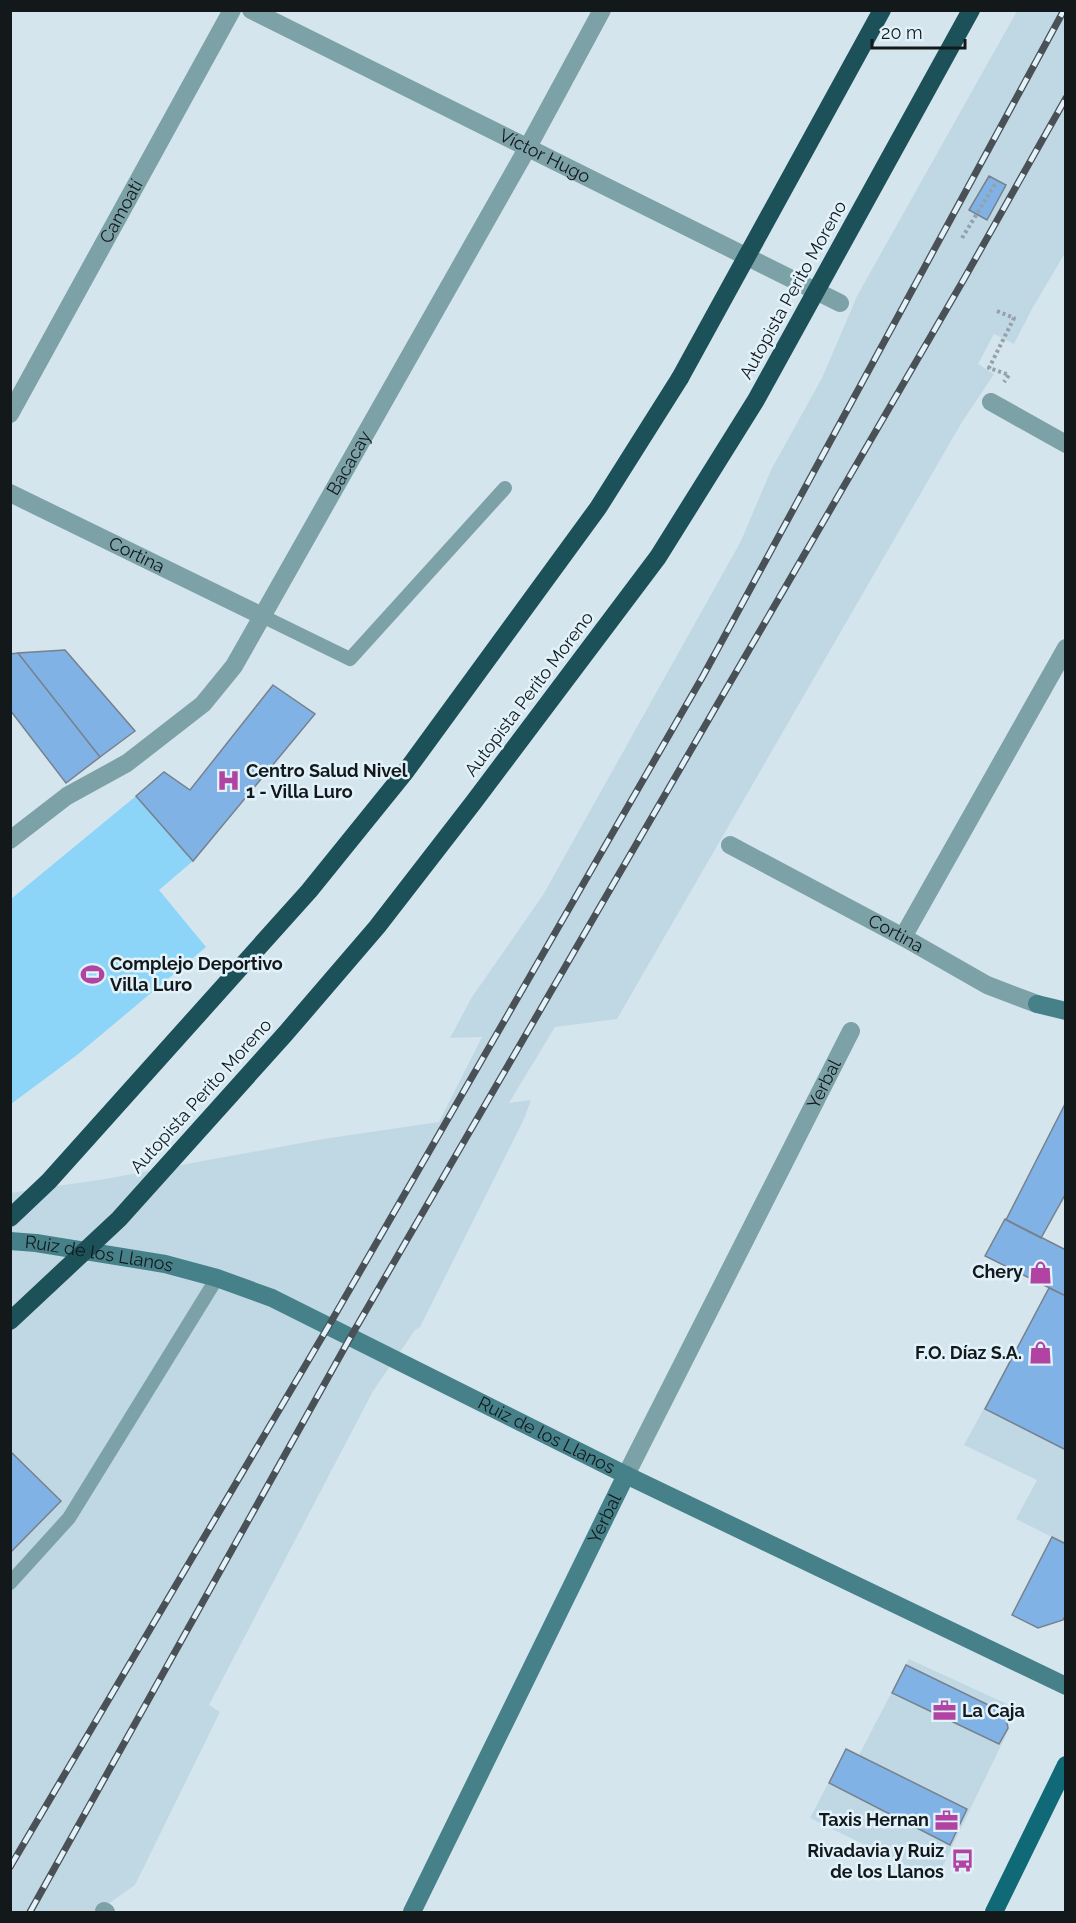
<svg xmlns="http://www.w3.org/2000/svg" width="1076" height="1923" viewBox="0 0 1076 1923" font-family="Raleway,sans-serif">
  <rect width="100%" height="100%" fill="#d5e5ed"/>
  <!-- built -->
  <path fill="#c0d8e4" d="M1017,11H1065V253L1032,309L1014,344L994,334L978,364L994,374L962,422L617,1019L555,1027L509,1103L531,1100L524,1119L420,1327L415,1330L373,1391L209,1705L220,1712L135,1885L97,1912H11L10,1193L105,1179L323,1139L439,1122L482,1037L450,1038L472,997L543,895L741,541L771,470L822,378L857,296Z
    M1005,1219L1065,1250L1066,1612L1061,1621L1040,1628L1012,1615L1052,1537L1016,1519L1037,1480L964,1445L1049,1288L985,1256Z
    M909,1659L1007,1704L1009,1729L936,1880L810,1818L846,1749L859,1755Z"/>
  <!-- green -->
  <path fill="#8cd5f8" d="M136,796L193,861L159,890L206,947L77,1055L11,1104V899Z"/>
  <!-- building -->
  <path fill="#80b2e6" stroke="#77818c" stroke-width="1.5" d="M989,176L1006,185L987,220L969,210Z
    M65,650L135,731L100,757L18,653Z
    M18,653L100,757L66,783L10,710V654Z
    M273,685L315,714L193,861L136,796L164,772L190,790Z
    M1066,1102V1193L1041,1238L1006,1220Z
    M1005,1219L1066,1250V1296L985,1256Z
    M1049,1288L1066,1296V1450L985,1409Z
    M10,1451L61,1501L10,1553Z
    M1052,1537L1066,1544V1614L1063,1620L1038,1628L1012,1615Z
    M906,1665L1005,1713L1008,1728L999,1744L892,1693Z
    M846,1749L967,1809L950,1845L829,1783Z"/>
  <g fill="none" stroke-linecap="round" stroke-linejoin="round">
    <!-- path -->
    <path stroke="#95a1a8" stroke-width="4" stroke-dasharray="3 3" stroke-linecap="butt" d="M962,238L997,181
      M997,311L1014,318L989,368L1009,375L1004,382"/>
    <!-- lane -->
    <path stroke="#7ca1a7" stroke-width="14" d="M262,616L350,659L505,488
      M10,1583L69,1518L217,1278"/>
    <!-- street -->
    <g stroke="#7ca1a7" stroke-width="18">
      <path id="s1" d="M251,10L840,303"/>
      <path d="M991,402L1066,444"/>
      <path id="s2" d="M10,414L232,10"/>
      <path id="s3" d="M10,493L262,616"/>
      <path id="s4" d="M10,840L67,796L127,763L203,704L234,666L528,147L602,10"/>
      <path id="s5" d="M730,845L903,937L987,985L1037,1004"/>
      <path d="M903,937L1066,648"/>
      <path id="s6" d="M626,1475L851,1031"/>
      <path d="M104,1911L106,1912"/>
    </g>
    <!-- secondary -->
    <g stroke="#46818a" stroke-width="18">
      <path d="M1037,1004L1066,1011"/>
      <path id="s7" d="M10,1241L36,1243L165,1264L217,1278L272,1298L626,1475L1066,1686"/>
      <path id="s8" d="M412,1912L626,1475"/>
    </g>
    <!-- primary -->
    <path stroke="#0f6976" stroke-width="18" d="M994,1912L1066,1765"/>
    <!-- highway -->
    <path stroke="#1d5159" stroke-width="18" d="M10,1218L49,1181L309,891L406,771L598,508L680,378"/>
    <defs>
      <path id="rail" d="M10,1867L328,1327L703,676L1064,10
        M30,1912L350,1338L964,279L1066,98"/>
    </defs>
    <!-- rail casing -->
    <use href="#rail" stroke="#495156" stroke-width="7"/>
    <!-- rail -->
    <use href="#rail" stroke="#e2f2fa" stroke-width="4.5" stroke-dasharray="14" stroke-linecap="butt"/>
    <!-- highway-bridge -->
    <path stroke="#1d5159" stroke-width="18" d="M680,378L882,10
      M10,1321L119,1219L286,1033L377,927L473,803L658,557L756,400L971,10"/>
  </g>
  <!-- icons -->
  <defs>
    <symbol id="hospital-bare" viewBox="-9 -9 18 18"><path d="M-5-5h3v3.5h4V-5h3V5h-3V1.5h-4V5h-3Z" fill="#b144a3" stroke="#e2f2fa" stroke-width="2.5" paint-order="stroke"/></symbol>
    <symbol id="stadium-bare" viewBox="-9 -9 18 18"><path d="M0-5a6.5 5 0 1 0 0 10a6.5 5 0 1 0 0-10ZM-3.5-1.8h7v3.6h-7Z" fill="#b144a3" stroke="#e2f2fa" stroke-width="2.5" paint-order="stroke"/></symbol>
    <symbol id="shop-bare" viewBox="-9 -9 18 18"><path d="M-5-2.5h2.3a2.7 3.5 0 0 1 5.4 0H5L5.5 6h-11ZM-1.5-2.5h3a1.5 2.3 0 0 0-3 0Z" fill="#b144a3" stroke="#e2f2fa" stroke-width="2.5" paint-order="stroke"/></symbol>
    <symbol id="office-bare" viewBox="-9 -9 18 18"><path d="M-6-3h4V-5.5h4V-3h4V5H-6ZM-1-4.5V-3h2v-1.5ZM-6 0V1H6V0Z" fill="#b144a3" stroke="#e2f2fa" stroke-width="2.5" paint-order="stroke"/></symbol>
    <symbol id="bus-bare" viewBox="-9 -9 18 18"><path d="M-5-6H5V4H4V6H2V4H-2V6H-4V4H-5ZM-3.5-4V0h7V-4ZM-3.5 1.2v1.5H-2V1.2ZM2 1.2v1.5H3.5V1.2Z" fill="#b144a3" stroke="#e2f2fa" stroke-width="2.5" paint-order="stroke"/></symbol>
  </defs>
  <g fill-rule="evenodd">
    <use href="#hospital-bare" x="212" y="764" width="33" height="33"/>
    <use href="#stadium-bare" x="76" y="958" width="33" height="33"/>
    <use href="#shop-bare" x="1024" y="1256" width="33" height="33"/>
    <use href="#shop-bare" x="1024" y="1336" width="33" height="33"/>
    <use href="#office-bare" x="928" y="1694" width="33" height="33"/>
    <use href="#office-bare" x="930" y="1804" width="33" height="33"/>
    <use href="#bus-bare" x="946" y="1844" width="33" height="33"/>
  </g>
  <g text-anchor="middle" stroke-width="5" stroke-linejoin="round" paint-order="stroke">
    <!-- street labels -->
    <g font-size="18" fill="#13181b" stroke="#e2f2fa">
      <text dy="6" stroke="none"><textPath href="#s1" startOffset="328">Víctor Hugo</textPath></text>
      <text dy="6" stroke="none"><textPath href="#s2" startOffset="231">Camoatí</textPath></text>
      <text transform="translate(793 290) rotate(-61)" y="6">Autopista Perito Moreno</text>
      <text dy="6" stroke="none"><textPath href="#s4" startOffset="519">Bacacay</textPath></text>
      <text dy="6" stroke="none"><textPath href="#s3" startOffset="141">Cortina</textPath></text>
      <text transform="translate(529 694) rotate(-53)" y="6">Autopista Perito Moreno</text>
      <text dy="6" stroke="none"><textPath href="#s5" startOffset="188">Cortina</textPath></text>
      <text dy="6" stroke="none"><textPath href="#s6" startOffset="438">Yerbal</textPath></text>
      <text transform="translate(201 1096) rotate(-48)" y="6">Autopista Perito Moreno</text>
      <text dy="6" stroke="none"><textPath href="#s7" startOffset="90">Ruiz de los Llanos</textPath></text>
      <text dy="6" stroke="none"><textPath href="#s7" startOffset="576">Ruiz de los Llanos</textPath></text>
      <text dy="6" stroke="none"><textPath href="#s8" startOffset="438">Yerbal</textPath></text>
    </g>
    <!-- poi labels -->
    <g font-size="18" font-weight="bold" fill="#13181b" stroke="#e2f2fa" text-anchor="end">
      <text x="246" y="777" text-anchor="start">Centro Salud Nivel<tspan x="246" dy="21">1 - Villa Luro</tspan></text>
      <text x="110" y="970" text-anchor="start">Complejo Deportivo<tspan x="110" dy="21">Villa Luro</tspan></text>
      <text x="1023" y="1278">Chery</text>
      <text x="1022" y="1359">F.O. Díaz S.A.</text>
      <text x="962" y="1717" text-anchor="start">La Caja</text>
      <text x="929" y="1826">Taxis Hernan</text>
      <text x="944" y="1857">Rivadavia y Ruiz<tspan x="944" dy="21">de los Llanos</tspan></text>
    </g>
  </g>
  <!-- border -->
  <rect width="1076" height="1923" fill="none" stroke="#13181b" stroke-width="24"/>
  <!-- scale -->
  <path d="M872 39v9h93v-9" fill="none" stroke="#13181b" stroke-width="3"/>
  <text x="881" y="39" font-size="18" fill="#13181b" stroke="#e2f2fa" stroke-width="4.5" paint-order="stroke">20 m</text>
</svg>
